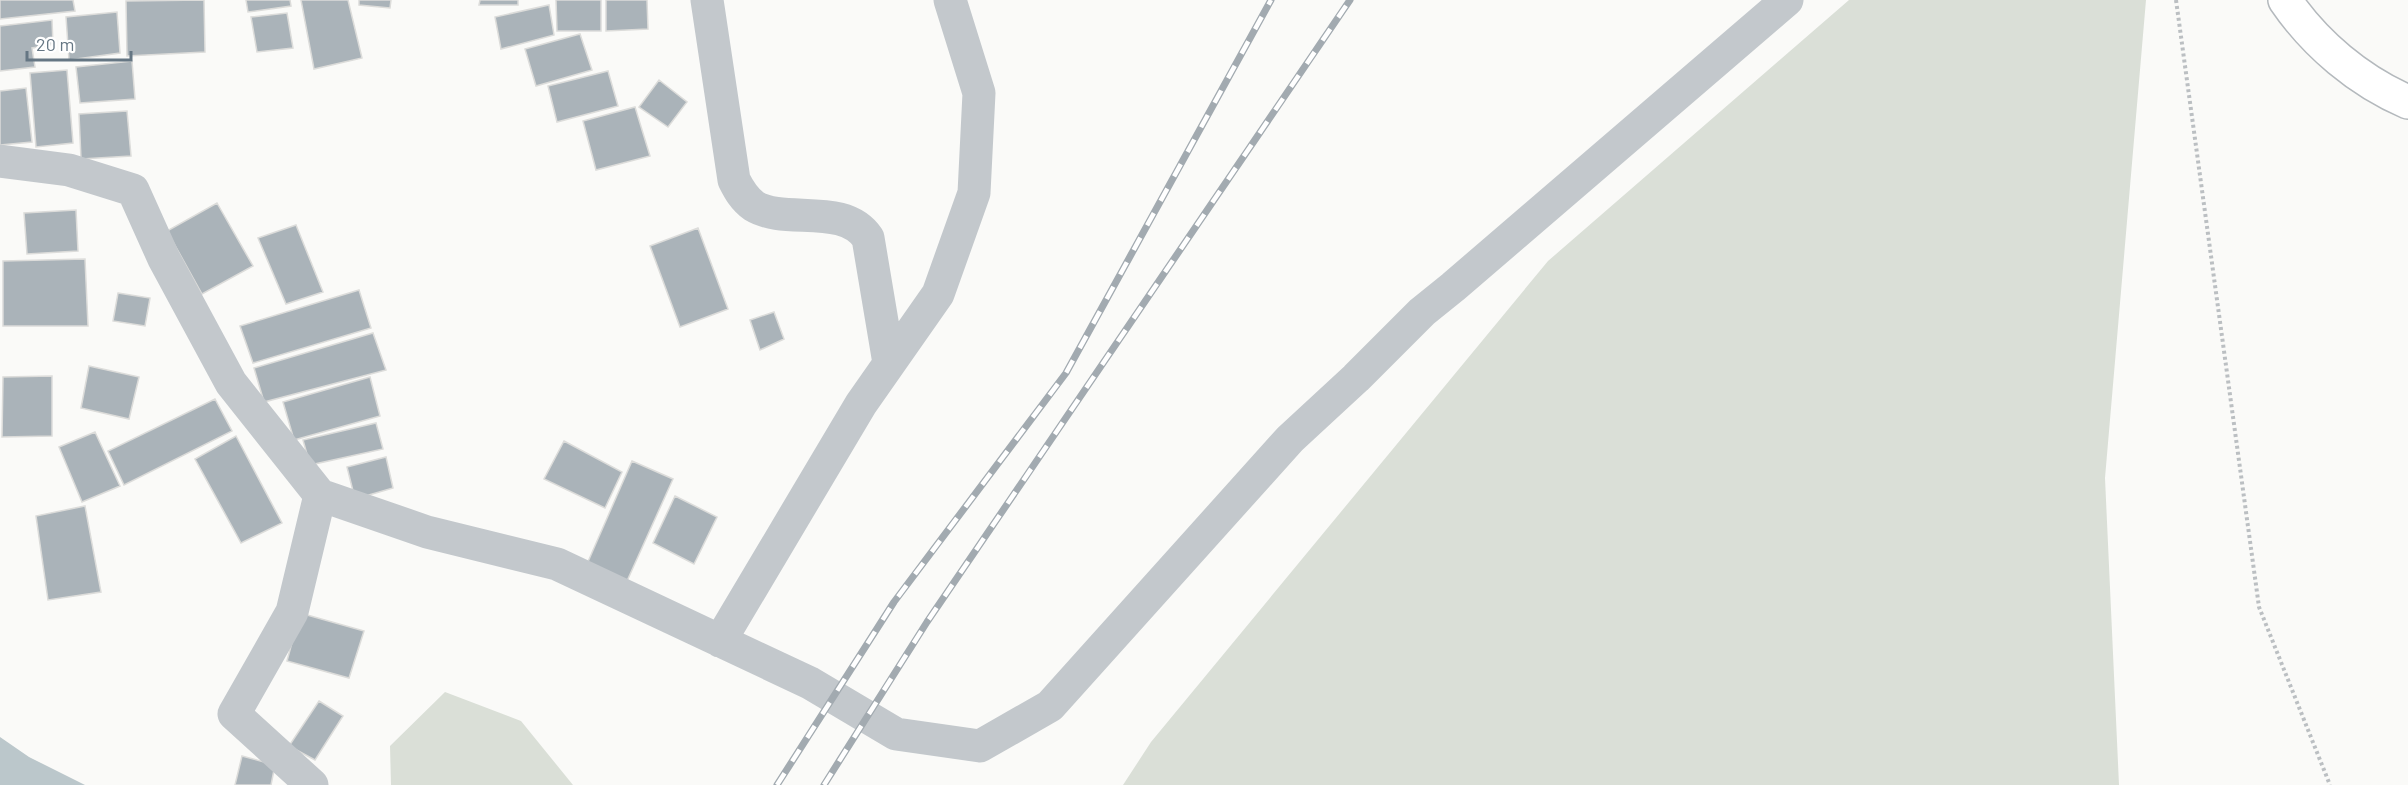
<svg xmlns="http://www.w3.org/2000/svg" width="2408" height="785" viewBox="0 0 2408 785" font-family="Barlow,sans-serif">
  <rect width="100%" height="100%" fill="#fafaf8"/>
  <!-- green -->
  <path fill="#dadfd7" d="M1849,0H2146L2105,478L2119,785H1123L1151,742L1548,261Z
    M445,692L521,721L573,785H391L390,746Z"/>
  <!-- water -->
  <path fill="#bbc7cb" d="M0,737L29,757L85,785H0Z"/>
  <!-- building -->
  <path fill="#aab3b9" stroke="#dcdcda" stroke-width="1.5" d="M0,0H73L75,11L0,19Z
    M204,0L205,52L127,56L126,1Z
    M246,0H290L291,6L248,12Z
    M301,0H348L362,58L314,69Z
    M359,0H391L390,8L359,5Z
    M480,0H518V5H479Z
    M556,0H601V31H557Z
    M606,0H647L648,29L606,31Z
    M549,5L554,35L501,49L495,17Z
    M117,12L120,53L69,60L66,17Z
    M287,13L293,48L257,52L251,17Z
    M52,20L53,45L32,48L35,67L0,71V26Z
    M580,34L592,70L536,86L525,49Z
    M132,61L135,99L80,103L76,67Z
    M67,70L73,143L36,147L30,73Z
    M608,71L618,106L557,122L548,86Z
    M659,80L687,102L668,127L639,107Z
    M26,88L32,142L0,145V91Z
    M635,107L650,156L596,170L583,121Z
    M127,111L131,156L81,159L79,114Z
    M217,203L253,266L202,294L167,231Z
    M76,210L78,251L27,254L24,213Z
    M296,225L323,292L286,304L258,238Z
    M698,228L728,309L680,327L650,246Z
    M85,259L88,326H3V261Z
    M359,290L371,328L253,363L240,326Z
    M118,293L150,298L145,326L113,321Z
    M774,312L784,339L760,350L750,320Z
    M373,333L386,370L264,402L254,368Z
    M89,366L139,377L129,419L81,408Z
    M52,376V436L2,437L3,377Z
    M370,377L380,416L294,440L283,402Z
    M215,399L232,431L124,485L108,451Z
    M376,423L383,449L310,465L303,440Z
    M95,432L120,486L82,502L59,447Z
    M236,436L282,523L241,543L195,459Z
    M564,441L622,472L605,508L544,479Z
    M386,457L393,488L355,499L347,467Z
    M632,461L673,479L627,581L587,564Z
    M675,496L717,517L694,564L653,543Z
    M85,506L101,592L48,600L36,516Z
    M300,613L364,631L349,678L287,661Z
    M319,701L343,716L315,760L289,746Z
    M242,756L275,765L271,785H235Z"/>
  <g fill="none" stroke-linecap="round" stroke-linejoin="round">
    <defs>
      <path id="highway" d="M2285,0C2315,44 2359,81 2408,102"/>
    </defs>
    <!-- highway casing -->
    <use href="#highway" stroke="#b4b9bd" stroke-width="36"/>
    <!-- path -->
    <path stroke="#bbbfc2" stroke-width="4" stroke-dasharray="3 3" stroke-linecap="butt" d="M2176,0L2259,607L2330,785"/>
    <!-- minor -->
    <path stroke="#c3c8cc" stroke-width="33" d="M707,0L734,180C739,190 744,199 754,206C785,225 844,202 868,238L889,363
      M0,161L69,170L133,190L164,259L231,383L320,495L427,532L557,564L810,683L896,734L980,746L1050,706L1290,439L1356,378L1422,312L1453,287L1787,0
      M720,641L861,404L938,294L974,193L979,93L950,0
      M312,785L234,714L292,612L320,495"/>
    <!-- highway -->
    <use href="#highway" stroke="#fff" stroke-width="33"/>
    <defs>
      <path id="rail" d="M777,785L894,602L1066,373L1271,0
        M824,785L927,622L1350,0"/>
    </defs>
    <!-- rail casing -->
    <use href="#rail" stroke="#a2aab0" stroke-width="7"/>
    <!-- rail -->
    <use href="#rail" stroke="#fff" stroke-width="4.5" stroke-dasharray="14" stroke-linecap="butt"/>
  </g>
  <!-- scale -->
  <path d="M27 51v9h104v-9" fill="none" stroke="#657683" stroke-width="3"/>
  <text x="36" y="51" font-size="18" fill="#657683" stroke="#ffffff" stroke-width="4.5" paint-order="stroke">20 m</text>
</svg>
